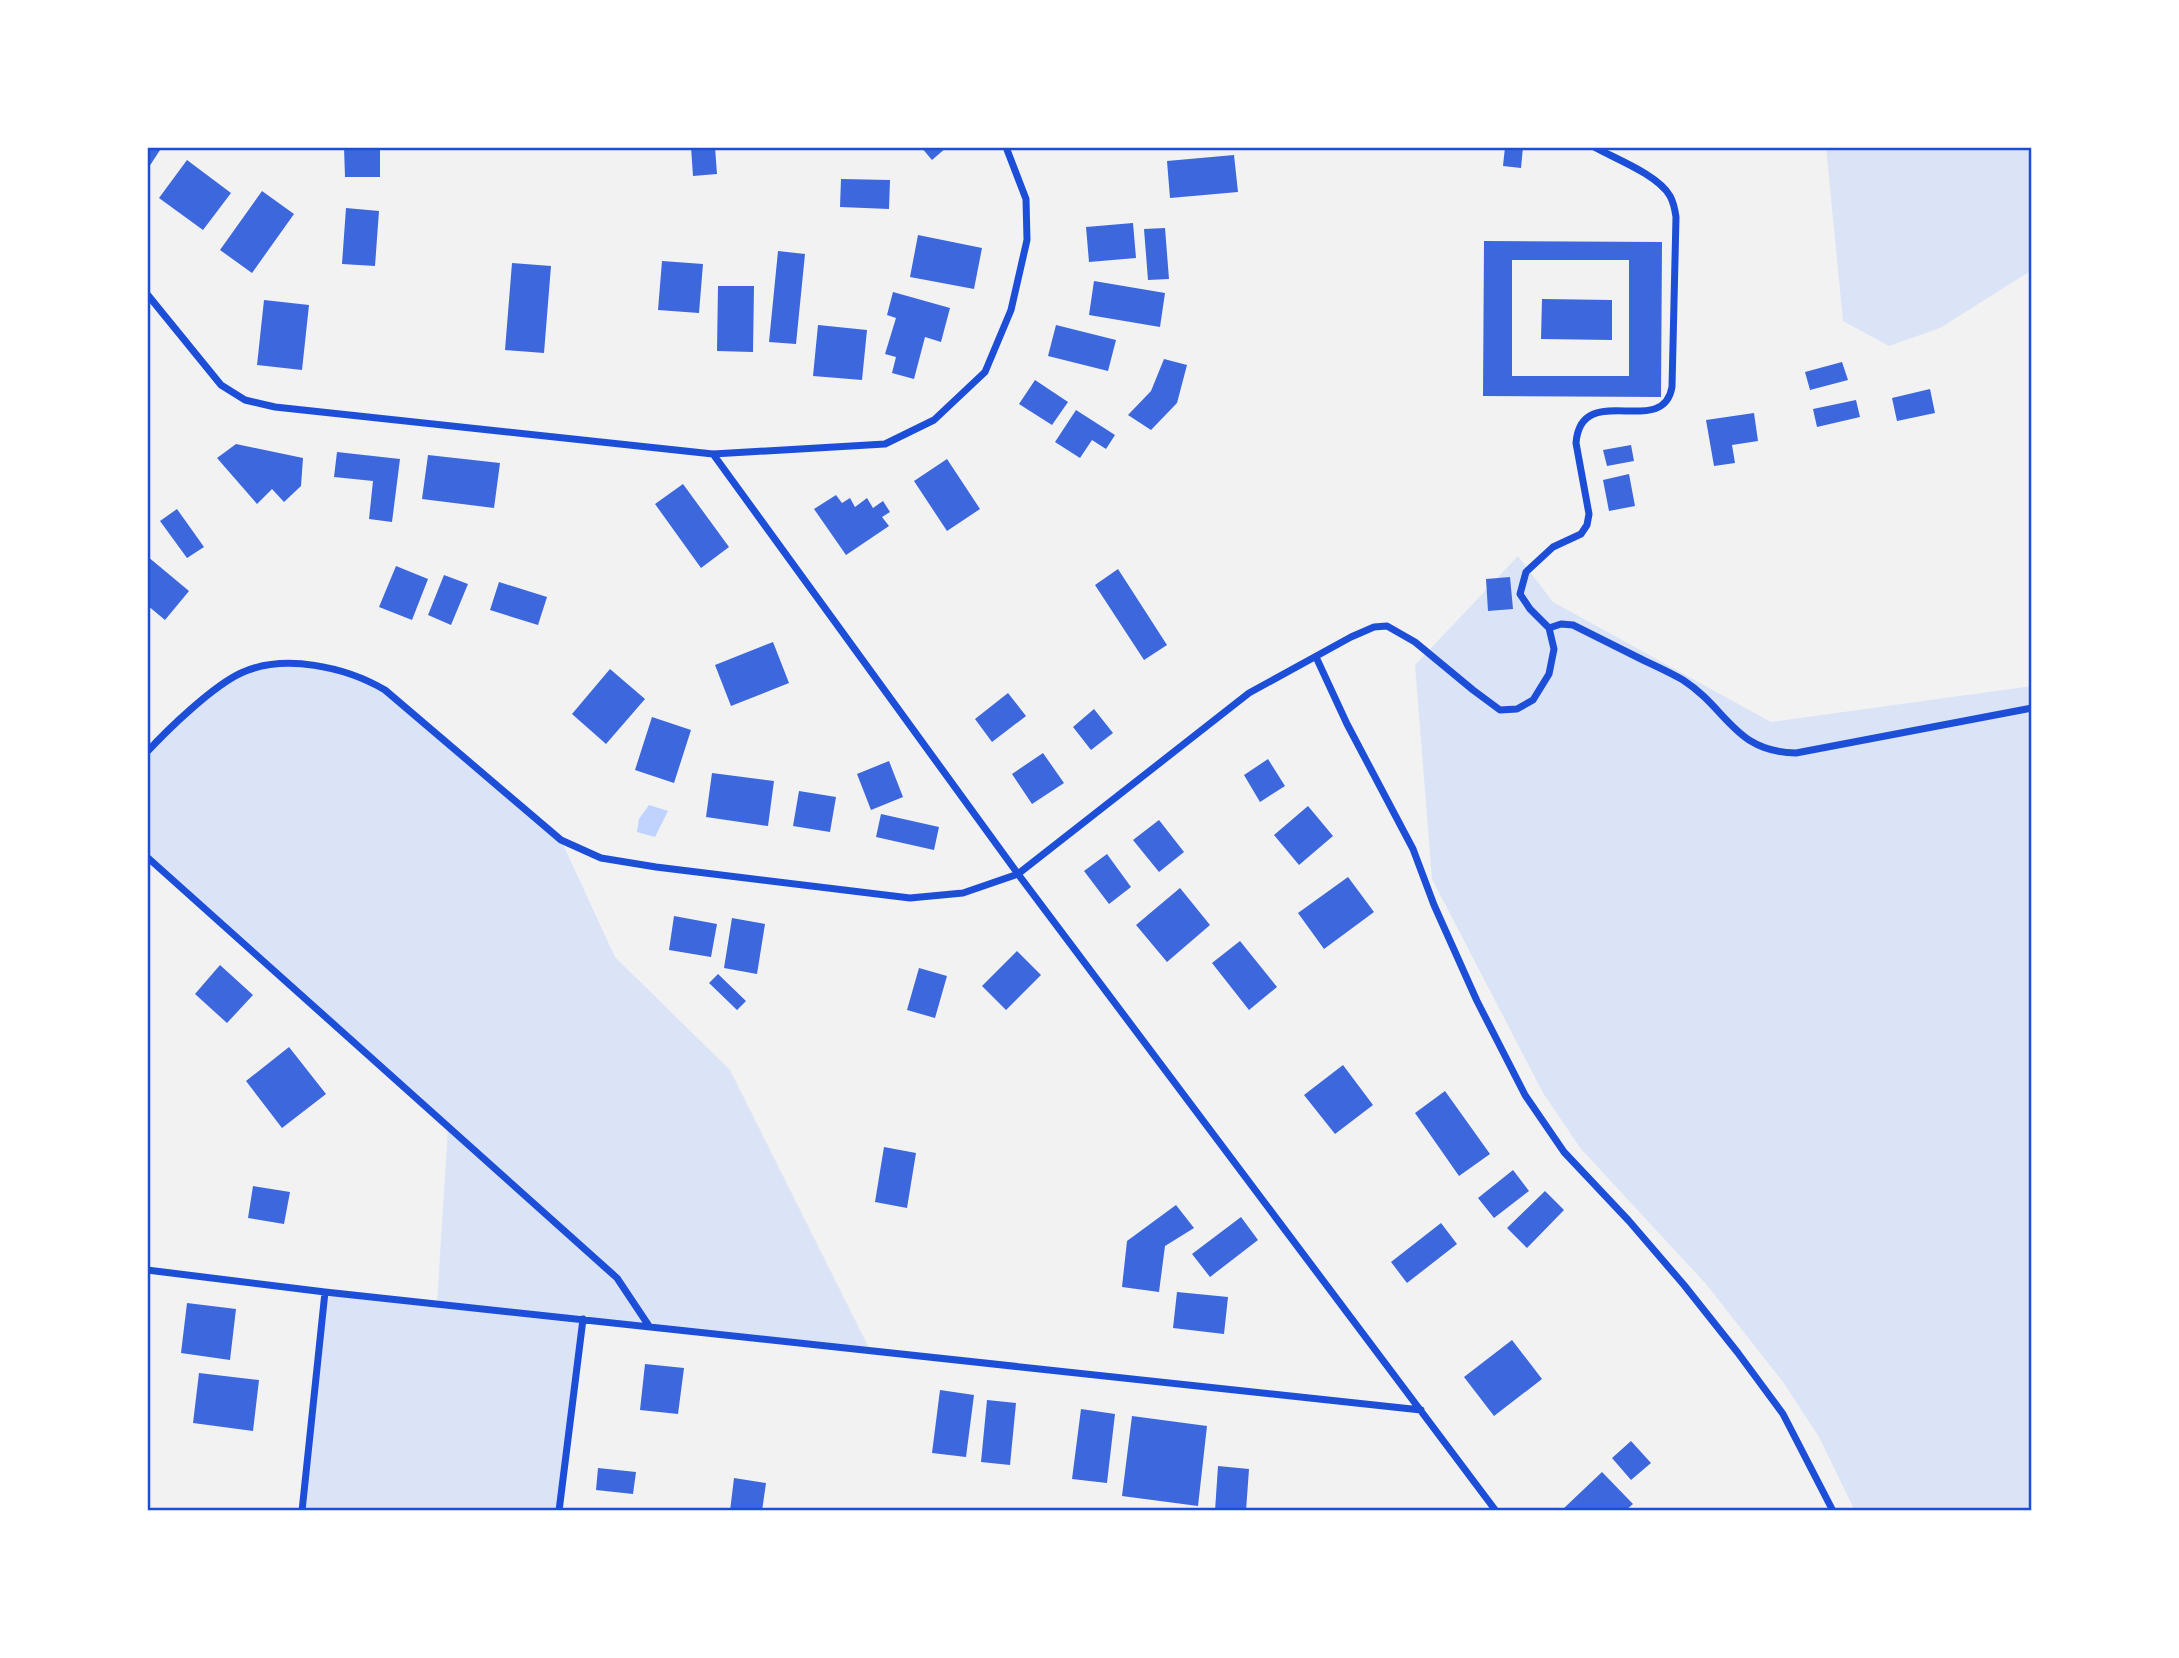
<svg xmlns="http://www.w3.org/2000/svg" width="2179" height="1658" viewBox="0 0 2179 1658" font-family="'Source Sans 3',sans-serif">
  <rect width="100%" height="100%" fill="#f2f2f2"/>
  <!-- green -->
  <path fill="#dbe4f7" d="M1826,147H2032V270L1940,328L1889,346L1843,321Z
    M1518,556L1553,602L1771,722L2032,686V1511H1855L1819,1437L1783,1382L1706,1284L1581,1149L1543,1093L1432,879L1415,665Z
    M311,666L373,683L561,840L615,957L730,1070L870,1350L583,1319L559,1511H301L325,1292L437,1303L448,1127L147,857V752L221,686L258,667Z"/>
  <!-- water -->
  <path fill="#bfd3fe" d="M649,805L668,811L655,837L637,832L639,819Z"/>
  <!-- building -->
  <path fill="#3d67dc" fill-rule="evenodd" d="M147,147H162L147,170Z
    M344,147H380V177H345Z
    M691,147H715L717,174L693,176Z
    M921,147H947L932,160Z
    M1505,147H1523L1521,168L1503,166Z
    M1234,155L1238,192L1170,198L1167,161Z
    M187,160L231,193L203,230L159,198Z
    M841,179L890,180L889,209L840,207Z
    M262,191L294,214L252,273L220,250Z
    M346,208L379,211L375,266L342,264Z
    M1133,223L1136,258L1089,262L1086,227Z
    M1165,228L1169,279L1148,280L1144,229Z
    M918,235L982,248L974,289L910,277Z
    M1484,241L1662,242L1661,397L1483,396ZM1512,260H1629V376H1512Z
    M778,251L805,254L796,344L769,342Z
    M662,261L703,264L699,313L658,310Z
    M512,263L551,266L544,353L505,350Z
    M1094,281L1165,293L1160,327L1089,315Z
    M718,286H754L753,352L717,351Z
    M893,292L950,308L941,342L925,337L914,379L892,373L896,357L885,354L896,318L887,315Z
    M1542,299L1612,300V340L1541,339Z
    M264,300L309,305L302,370L257,365Z
    M818,325L867,330L862,380L813,376Z
    M1056,325L1116,340L1108,371L1048,356Z
    M1164,359L1187,365L1177,403L1151,430L1128,415L1151,391Z
    M1842,362L1848,380L1810,390L1805,372Z
    M1035,380L1068,402L1052,425L1019,404Z
    M1930,389L1935,413L1897,421L1892,398Z
    M1856,400L1860,417L1817,427L1813,409Z
    M1076,410L1115,435L1106,449L1092,440L1080,458L1055,442Z
    M1754,413L1758,441L1732,445L1735,463L1714,466L1706,420Z
    M236,444L303,458L301,486L284,502L272,489L257,504L217,458Z
    M1631,445L1634,461L1607,466L1603,450Z
    M337,452L400,459L392,522L369,519L373,481L334,477Z
    M428,455L500,463L494,508L422,499Z
    M947,459L980,509L947,531L914,481Z
    M1629,474L1635,506L1609,511L1603,480Z
    M683,484L729,547L701,568L655,504Z
    M836,495L842,503L850,498L855,507L867,498L873,508L883,501L890,512L882,517L889,526L846,555L814,509Z
    M177,509L204,547L187,558L160,521Z
    M147,556L189,591L165,620L147,605Z
    M396,566L428,579L412,620L379,607Z
    M1118,569L1167,645L1144,660L1095,585Z
    M444,575L468,584L451,625L428,615Z
    M1510,577L1513,609L1488,611L1486,579Z
    M499,582L547,597L538,625L490,610Z
    M773,642L789,683L731,706L715,665Z
    M610,669L645,699L606,744L572,714Z
    M1008,693L1026,716L992,742L975,719Z
    M1094,709L1113,733L1091,750L1073,727Z
    M652,717L691,730L674,783L635,770Z
    M1043,753L1064,783L1032,804L1012,774Z
    M1268,759L1285,786L1260,802L1244,775Z
    M889,761L903,797L871,810L857,774Z
    M712,773L774,781L768,826L706,817Z
    M799,791L836,797L830,832L793,826Z
    M1308,806L1333,836L1299,865L1274,835Z
    M881,814L939,827L934,850L876,837Z
    M1159,820L1184,852L1159,872L1133,840Z
    M1107,854L1131,887L1109,904L1084,871Z
    M1348,877L1374,912L1324,949L1298,913Z
    M1180,888L1210,925L1167,962L1136,925Z
    M674,916L717,924L711,957L669,950Z
    M732,918L765,924L757,974L724,968Z
    M1240,941L1277,987L1249,1010L1212,963Z
    M1017,951L1041,975L1006,1010L982,986Z
    M220,965L253,995L227,1023L195,994Z
    M919,968L947,976L935,1018L907,1010Z
    M718,974L746,1001L737,1010L709,983Z
    M289,1047L326,1094L282,1128L246,1081Z
    M1343,1065L1373,1105L1335,1134L1304,1095Z
    M1445,1091L1490,1154L1459,1176L1415,1113Z
    M884,1147L916,1153L907,1208L875,1202Z
    M1513,1170L1529,1191L1494,1218L1478,1198Z
    M253,1186L290,1192L284,1224L248,1218Z
    M1545,1191L1564,1210L1527,1248L1507,1228Z
    M1176,1205L1194,1228L1165,1246L1159,1292L1122,1287L1127,1241Z
    M1241,1217L1258,1240L1210,1277L1192,1254Z
    M1441,1223L1457,1244L1407,1283L1391,1262Z
    M1177,1292L1228,1297L1224,1334L1173,1328Z
    M187,1303L236,1309L230,1360L181,1353Z
    M1512,1340L1542,1379L1494,1416L1464,1377Z
    M645,1364L684,1368L678,1414L640,1410Z
    M199,1373L259,1380L253,1431L193,1423Z
    M940,1390L974,1395L966,1457L932,1453Z
    M987,1400L1016,1403L1010,1465L981,1462Z
    M1081,1409L1115,1414L1107,1483L1072,1479Z
    M1132,1416L1207,1426L1198,1506L1122,1496Z
    M1631,1441L1651,1463L1631,1480L1612,1458Z
    M1218,1466L1249,1469L1246,1511H1215Z
    M598,1468L636,1472L633,1494L596,1490Z
    M1602,1472L1633,1504L1625,1511H1564L1563,1509Z
    M734,1478L766,1483L762,1511H730Z"/>
  <g fill="none" stroke-linecap="round" stroke-linejoin="round">
    <!-- minor -->
    <path stroke="#1d4ed8" stroke-width="7" d="M147,294L221,385L245,400L275,407L713,454L885,444L934,420L985,372L1011,310L1027,240L1026,199L1006,147
      M713,454L1018,874L1496,1511
      M1549,628L1561,624L1573,625C1597,637 1621,649 1645,661C1658,667 1671,673 1683,680C1728,709 1734,752 1796,753L2032,708
      M1316,657L1347,724L1413,849L1434,905L1477,1001L1525,1095L1564,1152L1629,1221L1684,1285L1738,1353L1783,1414L1833,1511
      M147,752C168,729 213,686 241,673C284,653 346,667 385,690L561,840L601,858L656,867L910,898L963,893L1018,874L1249,693L1351,637L1374,627L1387,626L1415,642L1473,690L1500,710L1517,709L1533,700L1549,674L1554,649L1549,628L1530,609L1520,594L1526,572L1553,547L1581,534L1587,525L1589,514L1576,443C1581,379 1663,440 1672,387L1676,217C1675,210 1674,203 1670,196C1658,175 1616,159 1594,147
      M147,857L617,1278L649,1326
      M147,1270L325,1292L1421,1410
      M302,1511L325,1292
      M559,1511L583,1319"/>
  </g>
  <!-- border -->
  <rect width="2179" height="1658" fill="none" stroke="#ffffff" stroke-width="298"/>
  <rect x="149" y="149" width="1881" height="1360" fill="none" stroke="#1d4ed8" stroke-width="2.5"/>
</svg>
